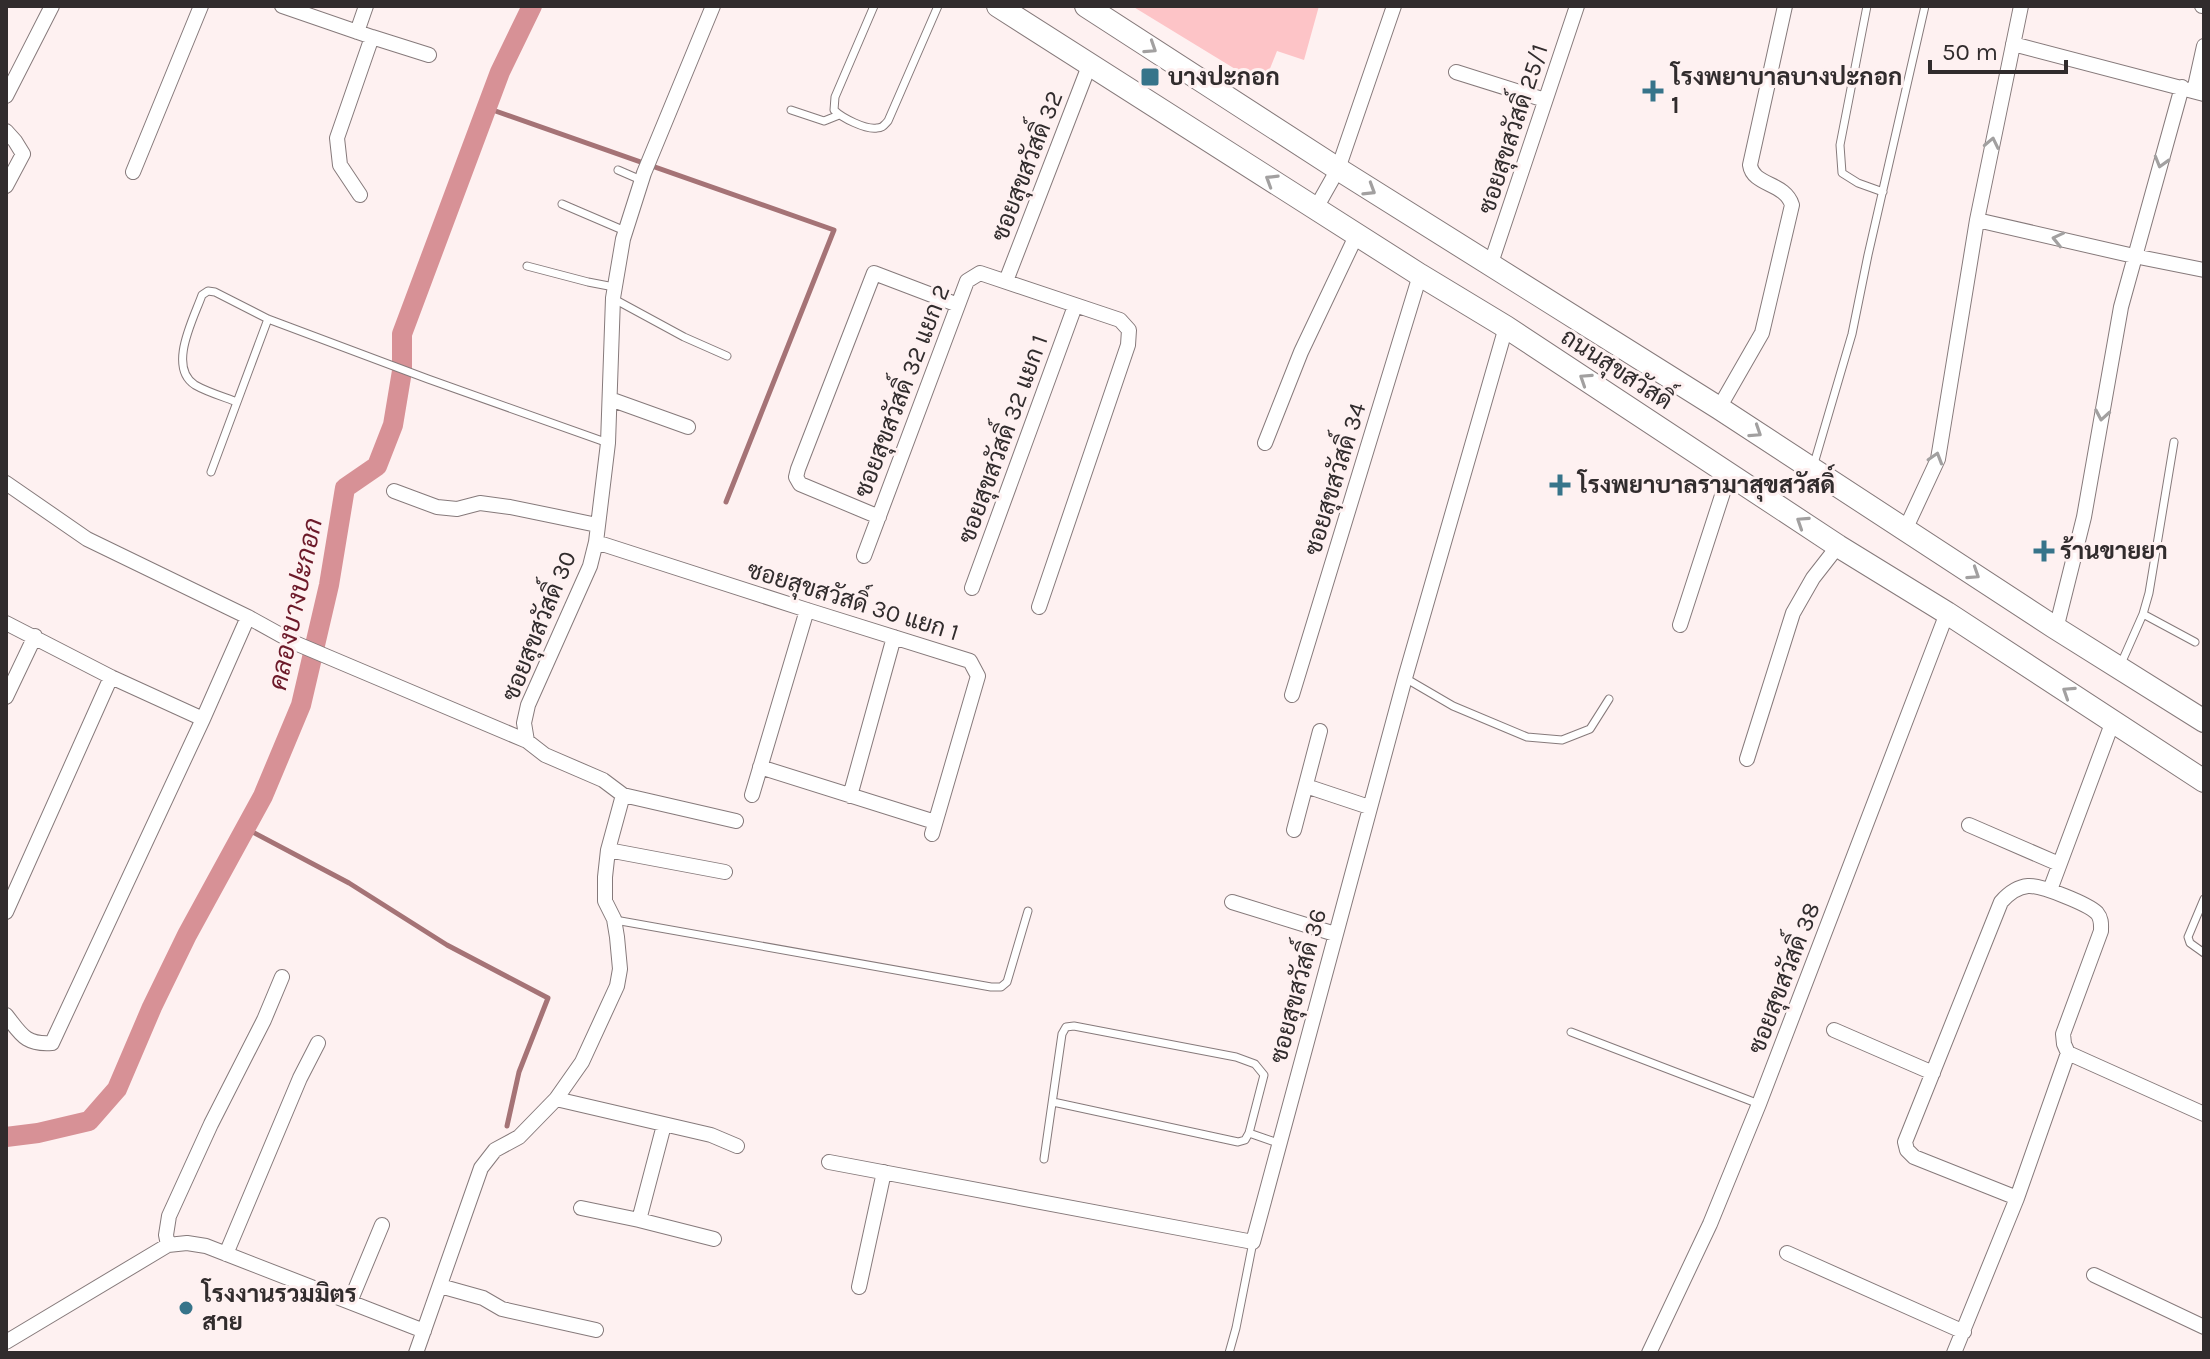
<svg xmlns="http://www.w3.org/2000/svg" width="2210" height="1359" viewBox="0 0 2210 1359" font-family="Karla,Sarabun,sans-serif">
  <rect width="100%" height="100%" fill="#fef1f1"/>
  <!-- green -->
  <path fill="#fdc4c7" d="M1132,6H1319L1304,60L1277,51L1263,86Z"/>
  <g fill="none" stroke-linecap="round" stroke-linejoin="round">
    <!-- stream -->
    <path stroke="#a57376" stroke-width="5" d="M487,108L834,230L726,502
      M247,829L349,883L447,945L548,998L519,1072L507,1126"/>
    <!-- canal -->
    <path stroke="#d79196" stroke-width="20" d="M6,1137L38,1133L89,1121L117,1089L152,1007L187,935L263,796L301,705L329,585L345,488L377,466L393,425L402,371V334L500,72L532,6"/>
    <defs>
      <path id="lane" d="M874,6L835,97L834,110C842,118 866,130 877,128C883,128 884,125 888,121L938,6
        M1867,6L1840,145L1842,173L1858,183L1883,192
        M791,110L824,121L839,115
        M618,170L641,180
        M562,204L625,231
        M527,266L588,282L614,287
        M614,299L684,337L727,356
        M237,402C224,397 207,392 195,385C167,367 194,318 202,295L208,291L215,292L268,319L428,379L608,443
        M1813,467L1852,334L1868,255L1925,6
        M211,472L268,319
        M2143,614L2195,642
        M2120,666L2143,614L2149,593L2174,442
        M1405,678L1453,706L1527,737L1562,740L1590,729L1609,699
        M2204,899L2188,937L2190,943L2204,953
        M615,920L991,987H1001L1007,982L1028,911
        M1571,1032L1759,1104
        M1053,1102L1238,1142L1245,1140L1249,1133
        M1044,1159L1062,1034L1066,1027L1074,1026L1236,1057L1255,1064L1264,1075L1249,1133L1278,1143
        M1229,1353L1236,1328L1253,1242"/>
      <path id="street" d="M282,6L372,37L337,138L340,165L360,195
        M2202,6H2204
        M357,32L366,6
        M372,37L429,55
        M2013,44L2204,94
        M1456,72L1545,100
        M2194,91L2204,46
        M6,96L52,6
        M6,131L15,141L23,154L6,186
        M133,172L201,6
        M1316,208L1338,169L1394,6
        M1977,220L2134,256L2204,270
        M1490,266L1577,6
        M1006,281L1089,66
        M610,399L688,427
        M1719,408L1762,333L1792,205C1785,182 1753,186 1750,165L1785,6
        M1265,443L1301,352L1357,234
        M6,483L87,539L248,617L295,643L527,741
        M394,491L437,507L457,509L480,503L510,507L597,525
        M879,517L800,484L796,477L798,469L874,273L958,305
        M1905,530L1938,459L1977,220L2021,6
        M596,542L807,610L970,661L978,676L932,834
        M864,556L967,281L980,273L1120,320L1129,330L1128,345L1039,607
        M972,588L1075,306
        M6,623L111,677L203,719
        M1680,625L1729,474
        M2056,629L2084,517L2121,307L2182,87
        M1292,695L1420,275
        M6,697L35,636
        M1747,759L1793,613L1813,578L1838,546
        M760,767L935,822
        M1306,786L1369,807
        M623,795L736,821
        M752,795L807,610
        M850,796L894,637
        M1969,825L2059,864
        M1294,830L1320,731
        M608,850L725,872
        M2050,890L2113,721
        M1232,902L1335,934
        M6,912L111,677
        M6,1015C21,1034 25,1045 52,1043L203,719L248,617
        M1834,1030L1933,1073
        M2068,1053L2204,1114
        M556,1099L711,1135L737,1146
        M829,1162L1253,1242L1405,678L1506,327
        M581,1208L639,1220L664,1125
        M639,1220L714,1239
        M168,1245L166,1235L169,1216L211,1124L264,1020L282,977
        M1787,1253L1964,1332
        M226,1254L300,1078L318,1043
        M2094,1275L2204,1327
        M440,1286L483,1298L502,1309L596,1330
        M859,1287L884,1172
        M350,1302L382,1225
        M6,1342L168,1245L187,1243L206,1246L424,1331
        M416,1353L481,1168L495,1150L519,1137L556,1099L582,1062L617,986L620,969L617,937L614,919L605,901V877L608,850L623,795L603,780L545,755L527,741L524,723L528,705L590,566L596,542L608,443L613,298L623,239L644,173L713,6
        M1649,1353L1710,1224L1759,1104L1947,613
        M1954,1353L2017,1198L2068,1053L2064,1044L2063,1034L2101,931C2101,925 2102,919 2097,913C2088,904 2041,885 2028,886C2016,887 2008,894 2001,902L1905,1142L1907,1150L1914,1157L2017,1198"/>
      <path id="primary" d="M998,6L1420,275L1506,327L1838,546L1947,613L2204,781
        M1086,6L1338,169L1719,408L2054,627L2204,721"/>
    </defs>
    <!-- lane casing -->
    <use href="#lane" stroke="#867a7b" stroke-width="9"/>
    <!-- street casing -->
    <use href="#street" stroke="#867a7b" stroke-width="16"/>
    <!-- primary casing -->
    <use href="#primary" stroke="#867a7b" stroke-width="24"/>
    <!-- lane -->
    <use href="#lane" stroke="#fff" stroke-width="7"/>
    <!-- street -->
    <use href="#street" stroke="#fff" stroke-width="14"/>
    <!-- primary -->
    <use href="#primary" stroke="#fff" stroke-width="22"/>
  </g>
  <!-- one-way arrows -->
  <defs><path id="oneway-chevron" d="M-2-3.5L2.5 0L-2 3.5" fill="none" stroke-width="1.6" stroke-linecap="round" stroke-linejoin="round" transform="scale(2)"/></defs>
  <g stroke="#a2a0a0">
    <use href="#oneway-chevron" transform="translate(1151 48) rotate(33)"/>
    <use href="#oneway-chevron" transform="translate(1992 143) rotate(-78)"/>
    <use href="#oneway-chevron" transform="translate(2161 162) rotate(106)"/>
    <use href="#oneway-chevron" transform="translate(1271 180) rotate(-148)"/>
    <use href="#oneway-chevron" transform="translate(1370 190) rotate(32)"/>
    <use href="#oneway-chevron" transform="translate(2058 239) rotate(-167)"/>
    <use href="#oneway-chevron" transform="translate(1585 379) rotate(-147)"/>
    <use href="#oneway-chevron" transform="translate(2102 415) rotate(100)"/>
    <use href="#oneway-chevron" transform="translate(1756 432) rotate(33)"/>
    <use href="#oneway-chevron" transform="translate(1936 458) rotate(-73)"/>
    <use href="#oneway-chevron" transform="translate(1802 522) rotate(-147)"/>
    <use href="#oneway-chevron" transform="translate(1974 574) rotate(33)"/>
    <use href="#oneway-chevron" transform="translate(2068 692) rotate(-147)"/>
  </g>
  <!-- markers -->
  <g fill="#37748a" stroke="#fef1f1" stroke-width="3">
    <rect x="1140" y="67" width="20" height="20" rx="4"/>
    <path d="M1649 79h8v8h8v8h-8v8h-8v-8h-8v-8h8z"/>
    <path d="M1556 473h8v8h8v8h-8v8h-8v-8h-8v-8h8z"/>
    <path d="M2040 539h8v8h8v8h-8v8h-8v-8h-8v-8h8z"/>
    <circle cx="186" cy="1308" r="8"/>
  </g>
  <g text-anchor="middle" stroke-width="6" stroke-linejoin="round" paint-order="stroke">
    <!-- poi labels -->
    <g font-size="24" font-weight="bold" fill="#312c2d" stroke="#fef1f1" text-anchor="start">
      <text x="1168" y="85">บางปะกอก</text>
      <text x="1671" y="85">โรงพยาบาลบางปะกอก<tspan x="1671" dy="28">1</tspan></text>
      <text x="1578" y="493">โรงพยาบาลรามาสุขสวัสดิ์</text>
      <text x="2060" y="559">ร้านขายยา</text>
      <text x="202" y="1302">โรงงานรวมมิตร<tspan x="202" dy="28">สาย</tspan></text>
    </g>
    <!-- street labels -->
    <g font-size="24" fill="#312c2d" stroke="#fef1f1">
      <text transform="translate(1513 129) rotate(-72)" y="8">ซอยสุขสวัสดิ์ 25/1</text>
      <text transform="translate(1027 166) rotate(-69)" y="8">ซอยสุขสวัสดิ์ 32</text>
      <text transform="translate(1617 369) rotate(33)" y="8">ถนนสุขสวัสดิ์</text>
      <text transform="translate(902 391) rotate(-69)" y="8">ซอยสุขสวัสดิ์ 32 แยก 2</text>
      <text transform="translate(1003 439) rotate(-70)" y="8">ซอยสุขสวัสดิ์ 32 แยก 1</text>
      <text transform="translate(1335 479) rotate(-73)" y="8">ซอยสุขสวัสดิ์ 34</text>
      <text transform="translate(853 601) rotate(17)" y="8">ซอยสุขสวัสดิ์ 30 แยก 1</text>
      <text transform="translate(539 626) rotate(-68)" y="8">ซอยสุขสวัสดิ์ 30</text>
      <text transform="translate(1784 978) rotate(-69)" y="8">ซอยสุขสวัสดิ์ 38</text>
      <text transform="translate(1298 986) rotate(-75)" y="8">ซอยสุขสวัสดิ์ 36</text>
    </g>
    <!-- water labels -->
    <g font-size="26" font-style="italic" fill="#6c1929" stroke="#fef1f1">
      <text transform="translate(295 604) rotate(-78)" y="9">คลองบางปะกอก</text>
    </g>
  </g>
  <!-- border -->
  <rect width="2210" height="1359" fill="none" stroke="#312c2d" stroke-width="16"/>
  <!-- scale -->
  <path d="M1930 60v12h136v-12" fill="none" stroke="#312c2d" stroke-width="4"/>
  <text x="1942" y="60" font-size="24" fill="#312c2d" stroke="#fef1f1" stroke-width="6" paint-order="stroke">50 m</text>
</svg>
